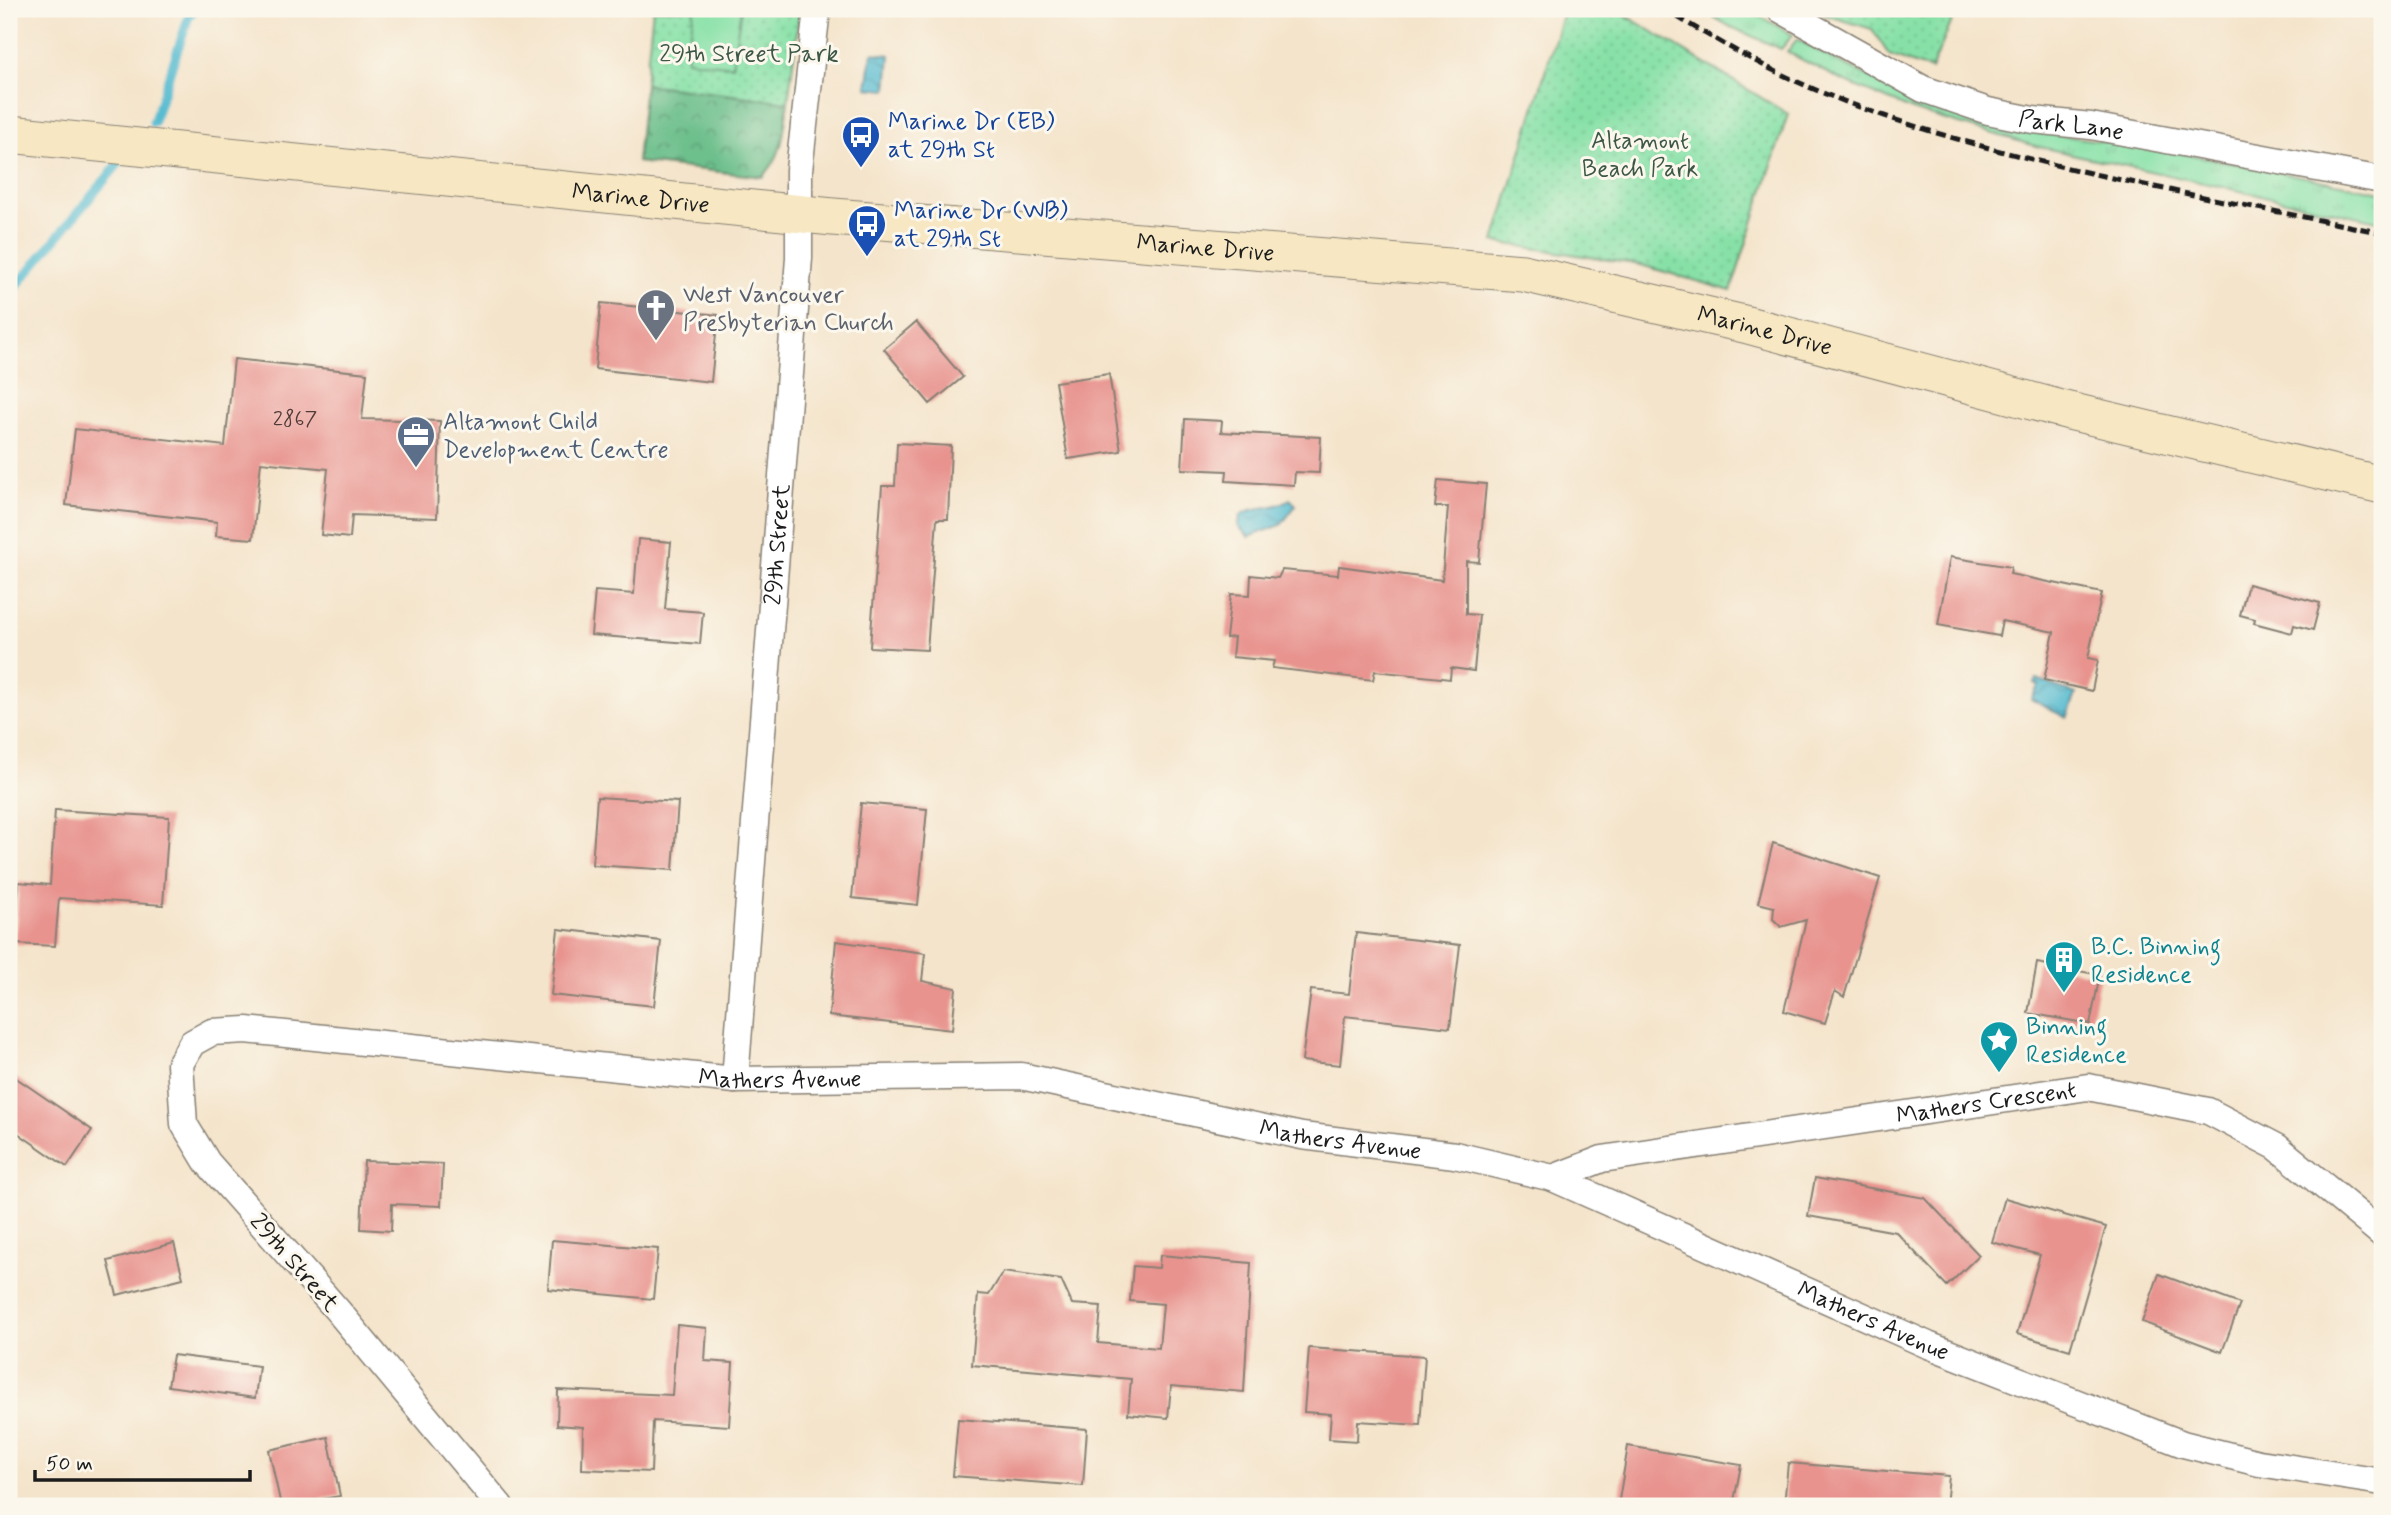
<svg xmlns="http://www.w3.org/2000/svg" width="2391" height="1515" viewBox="0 0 2391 1515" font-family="Mynerve,sans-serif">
  <defs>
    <pattern id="grass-tufts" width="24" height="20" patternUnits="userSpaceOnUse" patternTransform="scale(1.75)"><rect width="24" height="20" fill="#87e1a7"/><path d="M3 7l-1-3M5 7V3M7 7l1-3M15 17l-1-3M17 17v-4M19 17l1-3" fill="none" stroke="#74c08f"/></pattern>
    <pattern id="forest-crowns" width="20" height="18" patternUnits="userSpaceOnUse" patternTransform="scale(1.75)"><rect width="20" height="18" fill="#6dbf8c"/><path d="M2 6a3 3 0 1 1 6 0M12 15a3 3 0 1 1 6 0" fill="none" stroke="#599a72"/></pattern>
    <pattern id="park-dots" width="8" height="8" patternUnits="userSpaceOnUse" patternTransform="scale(1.75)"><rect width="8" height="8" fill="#87e1a7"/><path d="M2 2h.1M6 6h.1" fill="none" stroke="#74c08f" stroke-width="1.8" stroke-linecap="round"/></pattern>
    <pattern id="water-waves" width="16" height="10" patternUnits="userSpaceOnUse" patternTransform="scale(1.75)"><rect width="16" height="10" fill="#51b9cf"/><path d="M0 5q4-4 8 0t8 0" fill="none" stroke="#469eb1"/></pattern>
  </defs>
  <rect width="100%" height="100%" fill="#fbf7ec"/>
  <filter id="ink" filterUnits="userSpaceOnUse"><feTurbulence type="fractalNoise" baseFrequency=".0143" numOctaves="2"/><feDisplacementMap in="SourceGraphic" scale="14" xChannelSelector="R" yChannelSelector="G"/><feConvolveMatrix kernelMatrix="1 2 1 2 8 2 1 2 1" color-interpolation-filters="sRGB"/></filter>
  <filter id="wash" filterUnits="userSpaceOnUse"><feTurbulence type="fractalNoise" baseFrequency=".00686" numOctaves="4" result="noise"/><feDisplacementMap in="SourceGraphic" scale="28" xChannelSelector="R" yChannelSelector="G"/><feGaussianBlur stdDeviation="1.57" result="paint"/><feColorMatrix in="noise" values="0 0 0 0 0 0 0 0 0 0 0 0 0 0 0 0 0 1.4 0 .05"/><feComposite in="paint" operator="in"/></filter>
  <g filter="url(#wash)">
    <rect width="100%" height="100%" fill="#f4e4cb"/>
    <!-- grass -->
    <path fill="url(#grass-tufts)" stroke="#527e62" stroke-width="2" d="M1700,9H1748L1793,35L1781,49L1729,26Z
      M1797,39L1846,66L1917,97L2051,134L2171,151L2382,192V222L2035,146L1915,111L1841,80L1787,52Z"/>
    <!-- forest -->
    <path fill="url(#forest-crowns)" stroke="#446e54" stroke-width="2" d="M645,84L788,102C784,130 784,157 762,177L637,162Z"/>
    <!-- park -->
    <path fill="url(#park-dots)" stroke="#527e62" stroke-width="2" d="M653,9H800L788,102L645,84Z
      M1564,9H1615L1788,114L1731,291L1641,265L1494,242Z
      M1806,9H1957L1931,70L1889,55L1872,29Z"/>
    <!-- garden -->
    <path fill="#87e1a7" stroke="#527e62" stroke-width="2" d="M694,9H741L732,66L687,60Z"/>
    <!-- water -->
    <path fill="url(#water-waves)" stroke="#366a76" stroke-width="2" d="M872,53L890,55L887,90L867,88Z
      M1290,499L1296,505L1281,525L1249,537L1238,526L1241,515C1257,504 1269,512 1290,499Z
      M2037,679L2076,694L2067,718L2031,699L2039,685L2034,683Z"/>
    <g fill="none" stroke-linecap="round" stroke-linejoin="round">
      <!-- stream -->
      <path stroke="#51b9cf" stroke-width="9" d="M153,123L189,16L195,9
        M9,295L124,157"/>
    </g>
    <g id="blocks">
      <!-- building -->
      <path fill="#e8938e" d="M601,303L718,315L711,382L595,369Z
        M916,322L963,377L930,404L884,349Z
        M234,359L367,373L362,419L440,421L437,518L352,515L350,538L321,535L328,469L261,462L253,539L216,536L217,522L66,505L75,429L225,446Z
        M1109,374L1121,451L1068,459L1055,382Z
        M1185,419L1222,421L1221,432L1321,437L1319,473L1295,472L1294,485L1226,481L1227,471L1182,469Z
        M897,443L951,446L948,519H937L927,650L870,647L882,486H895Z
        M1438,480L1486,484L1479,562L1466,561V614L1479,615L1474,671L1451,668L1450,679L1375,671L1373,680L1272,668L1274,661L1232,657L1234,637L1226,638L1231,594L1250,595L1251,575L1278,578L1282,570L1338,575L1339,566L1442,580L1448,507H1435Z
        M638,539L671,542L665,609L703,612L700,644L591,635L595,591L634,594Z
        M1950,557L2011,567L2010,574L2102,593L2088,658L2098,660L2092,691L2044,680L2054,632L2002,621L1999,636L1938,625Z
        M2248,584L2320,603L2313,630L2294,625L2292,633L2254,623L2255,619L2240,615Z
        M597,797L678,802L673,870L592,865Z
        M861,803L927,809L918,905L852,898Z
        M55,810L169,817L163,905L59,898L55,946L15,944L19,882L50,885Z
        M1773,843L1880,878L1844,997L1835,991L1825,1023L1784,1011L1806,920L1781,927L1773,919L1774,907L1758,903Z
        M558,929L661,941L654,1006L551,995Z
        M1356,933L1460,945L1450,1028L1345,1016L1340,1065L1302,1061L1311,990L1349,994Z
        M836,941L925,953L922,981L956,988L952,1030L829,1016Z
        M2037,963L2100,975L2090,1024L2028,1013Z
        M9,1073L92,1130L67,1167L9,1127Z
        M364,1161L443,1164L441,1206L392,1204L391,1231L361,1229Z
        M1815,1178L1925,1198L1979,1255L1947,1286L1896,1232L1808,1216Z
        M2005,1198L2106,1227L2070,1350L2017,1334L2040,1255L1992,1242Z
        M552,1240L658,1249L653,1299L548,1289Z
        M174,1243L183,1278L117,1295L108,1261Z
        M1160,1255L1251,1263L1244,1392L1171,1386L1168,1418L1128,1414L1131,1379L972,1365L978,1294L989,1295L1003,1272L1061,1280L1072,1304L1101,1306L1098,1343L1159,1348L1163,1304L1130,1301L1133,1266L1159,1268Z
        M2159,1274L2240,1304L2222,1352L2142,1322Z
        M677,1325L707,1328L705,1361L733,1363L729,1426L653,1421L651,1472L582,1469L583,1427L557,1425L558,1390L672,1395Z
        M1309,1348L1425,1356L1420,1425L1358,1421L1357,1441L1329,1439L1331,1414L1304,1412Z
        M173,1355L259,1366L255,1398L168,1386Z
        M958,1419L1087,1429L1083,1486L953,1476Z
        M328,1437L340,1496L281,1506L269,1450Z
        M1628,1446L1741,1465L1733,1506H1618Z
        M1788,1463L1949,1476L1946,1506H1784Z"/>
    </g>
  </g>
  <g filter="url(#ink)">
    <use href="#blocks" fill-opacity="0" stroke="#888074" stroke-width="2"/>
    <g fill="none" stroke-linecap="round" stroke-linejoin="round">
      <defs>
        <g id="street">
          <path id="s1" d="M1780,9L1923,89L1988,111L2033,120L2091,126L2382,180"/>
          <path id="s2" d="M735,1080L799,258V170L817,9"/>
          <path id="s3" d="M1553,1178L1602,1159L2088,1087L2208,1111L2277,1147L2382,1234"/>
          <path id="s4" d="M500,1506L338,1311L207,1162L184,1124L180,1064L192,1043L212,1032L246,1030L735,1080L1021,1076L1302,1136L1455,1155L1553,1178L1928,1345L2183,1444L2259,1463L2382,1482"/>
        </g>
        <g id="secondary">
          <path id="s5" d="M9,134L833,217L1523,273L1744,324L2069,411L2382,485"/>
        </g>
      </defs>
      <!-- street casing -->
      <use href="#street" stroke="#888074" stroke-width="29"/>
      <!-- secondary casing -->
      <use href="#secondary" stroke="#888074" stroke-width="39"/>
      <!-- street -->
      <use href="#street" stroke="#fff" stroke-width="26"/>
      <!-- secondary -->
      <use href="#secondary" stroke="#f7e8c3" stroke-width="37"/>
      <!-- rail -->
      <path stroke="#1c1c1c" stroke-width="5" stroke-dasharray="10 5" stroke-linecap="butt" d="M1664,9C1717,41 1771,72 1828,95C2003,165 2198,194 2382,233"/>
    </g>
  </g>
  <!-- icons -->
  <defs>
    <symbol id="bus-pin" viewBox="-11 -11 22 30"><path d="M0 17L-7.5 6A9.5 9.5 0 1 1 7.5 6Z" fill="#1a4fb4" stroke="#fbf7ec"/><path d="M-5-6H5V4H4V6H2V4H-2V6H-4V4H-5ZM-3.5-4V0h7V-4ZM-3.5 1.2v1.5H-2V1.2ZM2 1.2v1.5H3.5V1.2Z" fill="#fff"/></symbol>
    <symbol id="church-pin" viewBox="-11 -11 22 30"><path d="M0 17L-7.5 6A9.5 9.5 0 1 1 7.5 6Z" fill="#6b7280" stroke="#fbf7ec"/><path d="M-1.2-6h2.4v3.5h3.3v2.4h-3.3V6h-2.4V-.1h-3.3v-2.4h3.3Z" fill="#fff"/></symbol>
    <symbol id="office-pin" viewBox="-11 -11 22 30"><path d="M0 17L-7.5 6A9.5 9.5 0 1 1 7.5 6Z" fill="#5c6f8a" stroke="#fbf7ec"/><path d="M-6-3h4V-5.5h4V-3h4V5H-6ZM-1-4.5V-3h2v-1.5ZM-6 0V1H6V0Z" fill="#fff"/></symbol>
    <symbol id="building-pin" viewBox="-11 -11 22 30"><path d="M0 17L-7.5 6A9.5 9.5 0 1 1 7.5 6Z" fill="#0f9aa8" stroke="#fbf7ec"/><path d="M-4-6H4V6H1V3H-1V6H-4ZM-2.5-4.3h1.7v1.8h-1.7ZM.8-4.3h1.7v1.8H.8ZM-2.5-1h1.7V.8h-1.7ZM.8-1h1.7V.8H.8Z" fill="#fff"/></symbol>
    <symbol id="sight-pin" viewBox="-11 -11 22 30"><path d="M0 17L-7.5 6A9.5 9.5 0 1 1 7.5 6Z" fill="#0f9aa8" stroke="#fbf7ec"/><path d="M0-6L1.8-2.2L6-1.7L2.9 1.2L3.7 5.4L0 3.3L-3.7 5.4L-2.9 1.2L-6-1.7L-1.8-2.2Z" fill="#fff"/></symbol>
  </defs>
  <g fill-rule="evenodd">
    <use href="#bus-pin" x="839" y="113" width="44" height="60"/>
    <use href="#bus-pin" x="845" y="202" width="44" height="60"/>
    <use href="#church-pin" x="634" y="286" width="44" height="60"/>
    <use href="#office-pin" x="394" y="413" width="44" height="60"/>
    <use href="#building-pin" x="2042" y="938" width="44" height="60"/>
    <use href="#sight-pin" x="1977" y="1018" width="44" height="60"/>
  </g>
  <g text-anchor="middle" stroke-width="6" stroke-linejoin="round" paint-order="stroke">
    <!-- number labels -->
    <g font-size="21" fill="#4f3a38">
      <text x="295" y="425">2867</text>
    </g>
    <!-- park labels -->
    <g font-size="24" fill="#3c5746" stroke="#fbf7ec">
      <text x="749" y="61">29th Street Park</text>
      <text x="1640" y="148">Altamont<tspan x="1640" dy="28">Beach Park</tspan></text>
    </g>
    <!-- transit labels -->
    <g font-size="24" fill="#164399" stroke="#fbf7ec" text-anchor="start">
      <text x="888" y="129">Marine Dr (EB)<tspan x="888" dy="28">at 29th St</tspan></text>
      <text x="894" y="218">Marine Dr (WB)<tspan x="894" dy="28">at 29th St</tspan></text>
    </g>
    <!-- street labels -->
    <g font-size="24" fill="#1c1c1c" stroke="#fbf7ec">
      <text dy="8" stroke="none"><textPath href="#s1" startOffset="317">Park Lane</textPath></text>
      <text dy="8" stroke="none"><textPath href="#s5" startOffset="635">Marine Drive</textPath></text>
      <text dy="8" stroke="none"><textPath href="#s5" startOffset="1202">Marine Drive</textPath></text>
      <text dy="8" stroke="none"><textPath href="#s5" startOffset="1769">Marine Drive</textPath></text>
      <text dy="8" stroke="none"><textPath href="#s2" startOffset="537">29th Street</textPath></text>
      <text dy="8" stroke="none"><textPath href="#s4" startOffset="1174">Mathers Avenue</textPath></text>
      <text dy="8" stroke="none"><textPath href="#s3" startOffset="441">Mathers Crescent</textPath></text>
      <text dy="8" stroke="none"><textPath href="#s4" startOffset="1741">Mathers Avenue</textPath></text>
      <text transform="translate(295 1262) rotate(49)" y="8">29th Street</text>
      <text dy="8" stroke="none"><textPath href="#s4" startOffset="2308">Mathers Avenue</textPath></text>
    </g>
    <!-- worship labels -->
    <g font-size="24" fill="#5b616d" stroke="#fbf7ec" text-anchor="start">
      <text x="683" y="302">West Vancouver<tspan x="683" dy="28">Presbyterian Church</tspan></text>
    </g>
    <!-- service labels -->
    <g font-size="24" fill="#4e5e75" stroke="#fbf7ec" text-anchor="start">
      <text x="443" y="429">Altamont Child<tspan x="443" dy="28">Development Centre</tspan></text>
    </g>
    <!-- culture labels -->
    <g font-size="24" fill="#0d838f" stroke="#fbf7ec" text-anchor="start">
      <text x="2091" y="954">B.C. Binning<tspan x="2091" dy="28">Residence</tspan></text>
      <text x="2026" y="1034">Binning<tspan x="2026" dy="28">Residence</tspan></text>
    </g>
  </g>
  <!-- margin -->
  <rect width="2391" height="1515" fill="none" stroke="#fbf7ec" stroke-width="35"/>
  <!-- scale -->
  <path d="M35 1470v10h215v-10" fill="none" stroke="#1c1c1c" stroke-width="3.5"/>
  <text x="46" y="1470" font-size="21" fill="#1c1c1c" stroke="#fbf7ec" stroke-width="5" paint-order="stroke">50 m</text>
</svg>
